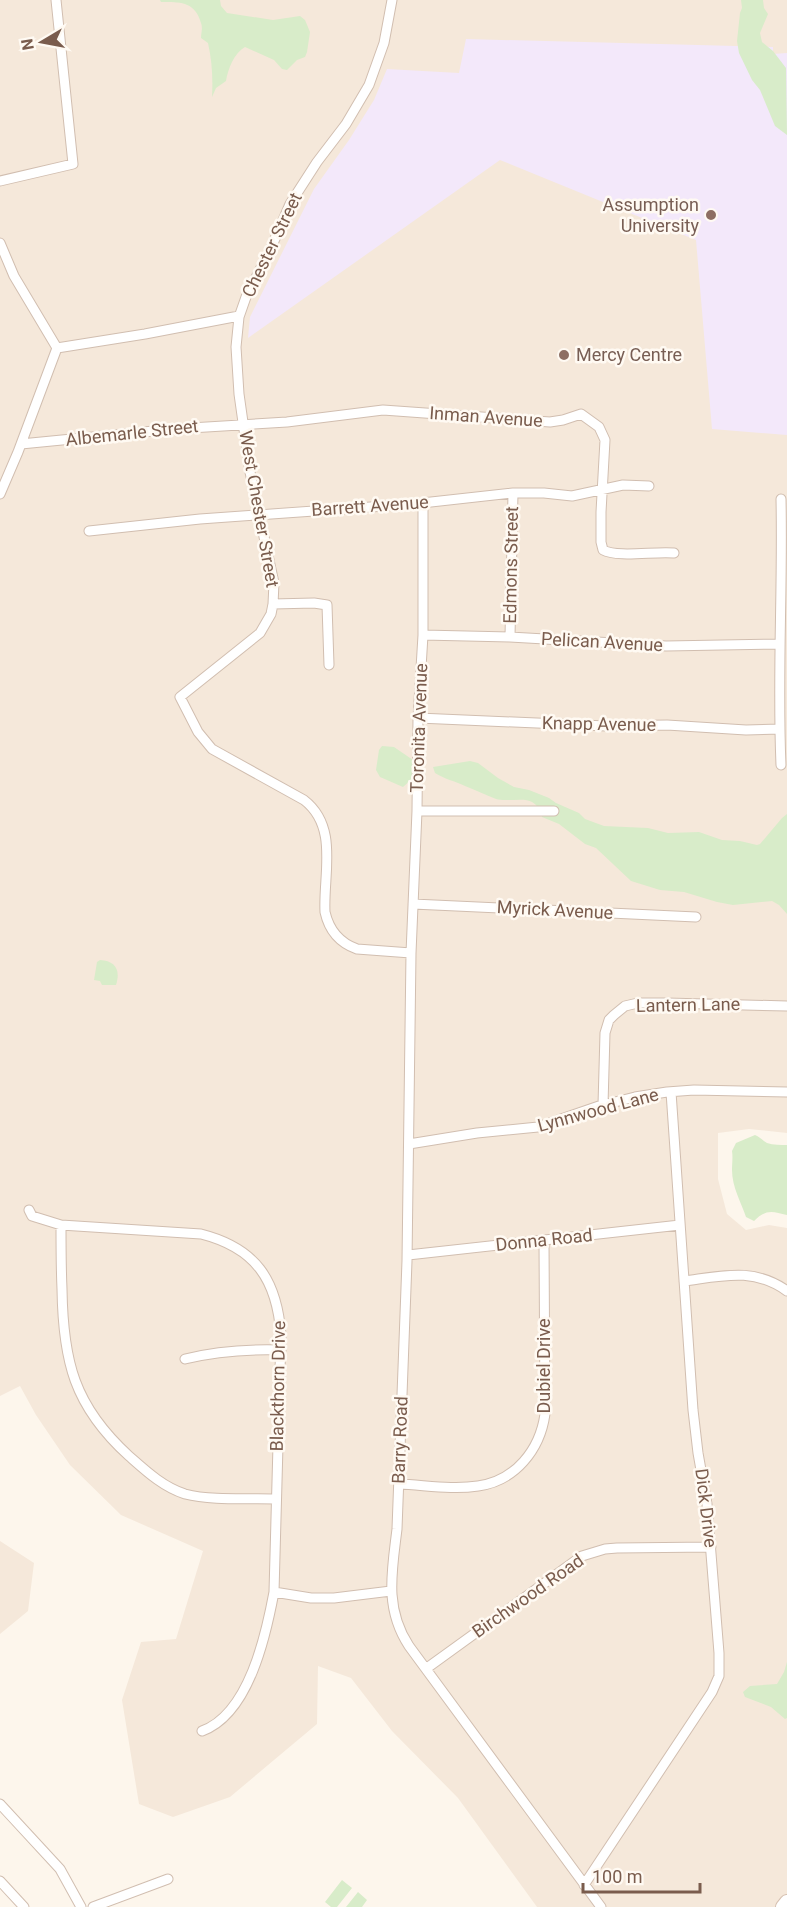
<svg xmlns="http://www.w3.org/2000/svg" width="787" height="1907" viewBox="0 0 787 1907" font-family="Roboto,sans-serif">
  <rect width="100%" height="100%" fill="#fdf6ec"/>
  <!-- residential -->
  <path fill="#f5e8da" d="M0,0H787V1133L749,1129L718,1133V1179L727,1214L746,1230L769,1225L787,1228V1907H537L458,1798L392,1731L351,1678L318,1666L317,1724L230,1797L173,1817L139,1804L122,1700L141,1642L176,1639L203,1551L121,1515L70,1465L36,1415L20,1386L0,1396Z
    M0,1541L34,1563L28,1611L0,1634Z"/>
  <!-- education -->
  <path fill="#f3e8fa" d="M466,39L773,47V54L787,53V435L712,429L696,240L500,160L248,338L250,317L314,189L349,140L374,100L387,69L459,73Z"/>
  <!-- green -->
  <path fill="#d8ecc9" d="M160,0H220L221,6L227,13L273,20L300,16L305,20L310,32L307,52L305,57L297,60L287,70L282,69L274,60L245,47C234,53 228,69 226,81L216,88L212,97C213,78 212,61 208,43L201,38C201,33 203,28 201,23C195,1 179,2 161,2Z
    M741,0H763L764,8L768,14L760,33L762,42L773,51L786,68L787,135L775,126L760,90L752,80L739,53L737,41L740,13L742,8Z
    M382,746L394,747L413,760L412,779L403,787L380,777L376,770L379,750Z
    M470,761L478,763L498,778L514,787L529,790L549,798L556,803L579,813L585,819L604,826L648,828L668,833L699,832L722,840L740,841L757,845L760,844L782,818L787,814V914L779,905L772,901L733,905L717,902L684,892L660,890L631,881L596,848L585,844L559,824L542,817C541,810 538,806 532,802C525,797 506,802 496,799C485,795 476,790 465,786C455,781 444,779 435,773L433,767Z
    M100,960C115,961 121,969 116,985H102L100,981L94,980L97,962Z
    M755,1135C760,1137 762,1140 767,1143C773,1145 781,1145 787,1145V1215C772,1211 766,1209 754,1221L746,1217C741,1202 732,1187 732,1170C732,1163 733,1158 732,1151L736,1143Z
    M787,1662V1718L785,1719L771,1707L745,1697L743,1692L750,1686L777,1684L784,1672Z
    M342,1880L352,1888L337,1907H331L325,1902Z
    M358,1892L367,1900L362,1907H346Z"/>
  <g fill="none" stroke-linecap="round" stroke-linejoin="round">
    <defs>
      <path id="minor" d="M392,0L384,43L369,85L346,124L317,162L290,204L271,248L246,297L239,317L236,347L239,394L250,472L274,583L273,604L271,614L260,633L180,697L198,732L212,749L304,800C339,827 323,874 325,912C329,930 340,943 357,949L411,953L407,1261L397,1529C392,1571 384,1608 409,1646L601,1907
        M0,181L73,164L56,0
        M0,243L14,276L57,348
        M57,348L145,334L239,316
        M21,444L174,429L287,422L383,410L550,422L563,420L581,414L599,427L605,440L601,512V542L603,550C618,558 655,551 674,553
        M0,494L18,452L57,348
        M781,499C783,588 777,676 781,765
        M89,531L200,519L413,504L513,493H544L572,496L623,485L649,486
        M273,604L314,603L327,605L329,665
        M423,635L510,637L666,646L780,644
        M510,637L513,493
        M418,718L606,726L667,725L746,730L780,729
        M417,811H554
        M413,904L696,917
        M411,953L417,811L418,718L423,635V503
        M603,1105L605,1033L609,1020L614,1015L625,1006L638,1003H667L787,1006
        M409,1144L477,1133L538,1127L599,1106L635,1097L667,1092L694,1090L787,1092
        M29,1210L32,1216L61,1225L201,1234C256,1248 277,1280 281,1335L274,1592C266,1635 249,1714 202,1731
        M61,1225C61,1246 61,1267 62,1289C63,1361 74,1406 129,1456C146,1471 163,1487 185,1494C212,1501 248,1498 276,1499
        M408,1255L680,1225
        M684,1281C722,1276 754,1267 787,1291
        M185,1359C217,1351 248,1349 281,1350
        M399,1484C425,1485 452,1490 478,1486C515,1481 540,1450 545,1414L544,1241
        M274,1592L311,1598H334L391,1591
        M427,1668L582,1556L605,1549L617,1548L711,1547
        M0,1804L60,1869L81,1907
        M0,1881L24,1907
        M584,1885L712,1692L719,1676V1653L707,1504L698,1453L693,1410L671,1092
        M93,1907L168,1879"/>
      <path id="secondary" d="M783,1907L787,1902"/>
    </defs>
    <!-- minor casing -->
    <use href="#minor" stroke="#d1beb0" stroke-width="11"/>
    <!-- secondary casing -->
    <use href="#secondary" stroke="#d6c0b0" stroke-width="16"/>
    <!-- minor -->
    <use href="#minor" stroke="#fff" stroke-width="9"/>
    <!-- secondary -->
    <use href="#secondary" stroke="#fff" stroke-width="14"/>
  </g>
  <!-- markers -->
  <g fill="#8d6e63" stroke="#fffaf3" stroke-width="2">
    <circle cx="711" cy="215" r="6"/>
    <circle cx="564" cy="355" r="6"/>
  </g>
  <g text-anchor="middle" stroke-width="5" stroke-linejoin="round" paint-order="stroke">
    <!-- education labels -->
    <g font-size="18" fill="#785e54" stroke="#fffaf3" text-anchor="end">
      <text x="699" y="211">Assumption<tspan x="699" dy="21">University</tspan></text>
      <text x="576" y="361" text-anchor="start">Mercy Centre</text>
    </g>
    <!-- street labels -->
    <g font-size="18" fill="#7a5c4d" stroke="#fffaf3">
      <text transform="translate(272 245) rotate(-64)" y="6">Chester Street</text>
      <text transform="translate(486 417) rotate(4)" y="6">Inman Avenue</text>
      <text transform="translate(132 433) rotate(-6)" y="6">Albemarle Street</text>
      <text transform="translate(370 506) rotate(-4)" y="6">Barrett Avenue</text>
      <text transform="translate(259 509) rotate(80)" y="6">West Chester Street</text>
      <text transform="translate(511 565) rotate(-89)" y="6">Edmons Street</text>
      <text transform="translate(602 642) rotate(3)" y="6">Pelican Avenue</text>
      <text transform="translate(599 724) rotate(1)" y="6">Knapp Avenue</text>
      <text transform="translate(419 728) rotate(-88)" y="6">Toronita Avenue</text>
      <text transform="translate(555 910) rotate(3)" y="6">Myrick Avenue</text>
      <text transform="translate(688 1005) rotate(-1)" y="6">Lantern Lane</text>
      <text transform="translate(598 1110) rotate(-15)" y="6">Lynnwood Lane</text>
      <text transform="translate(544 1240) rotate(-6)" y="6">Donna Road</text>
      <text transform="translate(544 1366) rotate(-90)" y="6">Dubiel Drive</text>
      <text transform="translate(278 1386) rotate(-89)" y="6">Blackthorn Drive</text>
      <text transform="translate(400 1440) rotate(-88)" y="6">Barry Road</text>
      <text transform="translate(706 1508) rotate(83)" y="6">Dick Drive</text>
      <text transform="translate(528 1596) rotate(-35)" y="6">Birchwood Road</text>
    </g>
  </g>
  <!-- north arrow -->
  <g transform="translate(42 42) rotate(260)" stroke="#fffaf3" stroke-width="4.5" paint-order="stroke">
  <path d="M0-4.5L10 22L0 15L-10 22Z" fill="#7a5c4d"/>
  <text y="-9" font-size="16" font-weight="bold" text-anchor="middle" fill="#7a5c4d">N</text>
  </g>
  <!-- scale -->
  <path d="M583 1883v9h117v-9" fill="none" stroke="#7a5c4d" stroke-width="3"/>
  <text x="592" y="1883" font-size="18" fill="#7a5c4d" stroke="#fffaf3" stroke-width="4.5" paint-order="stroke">100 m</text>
</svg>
